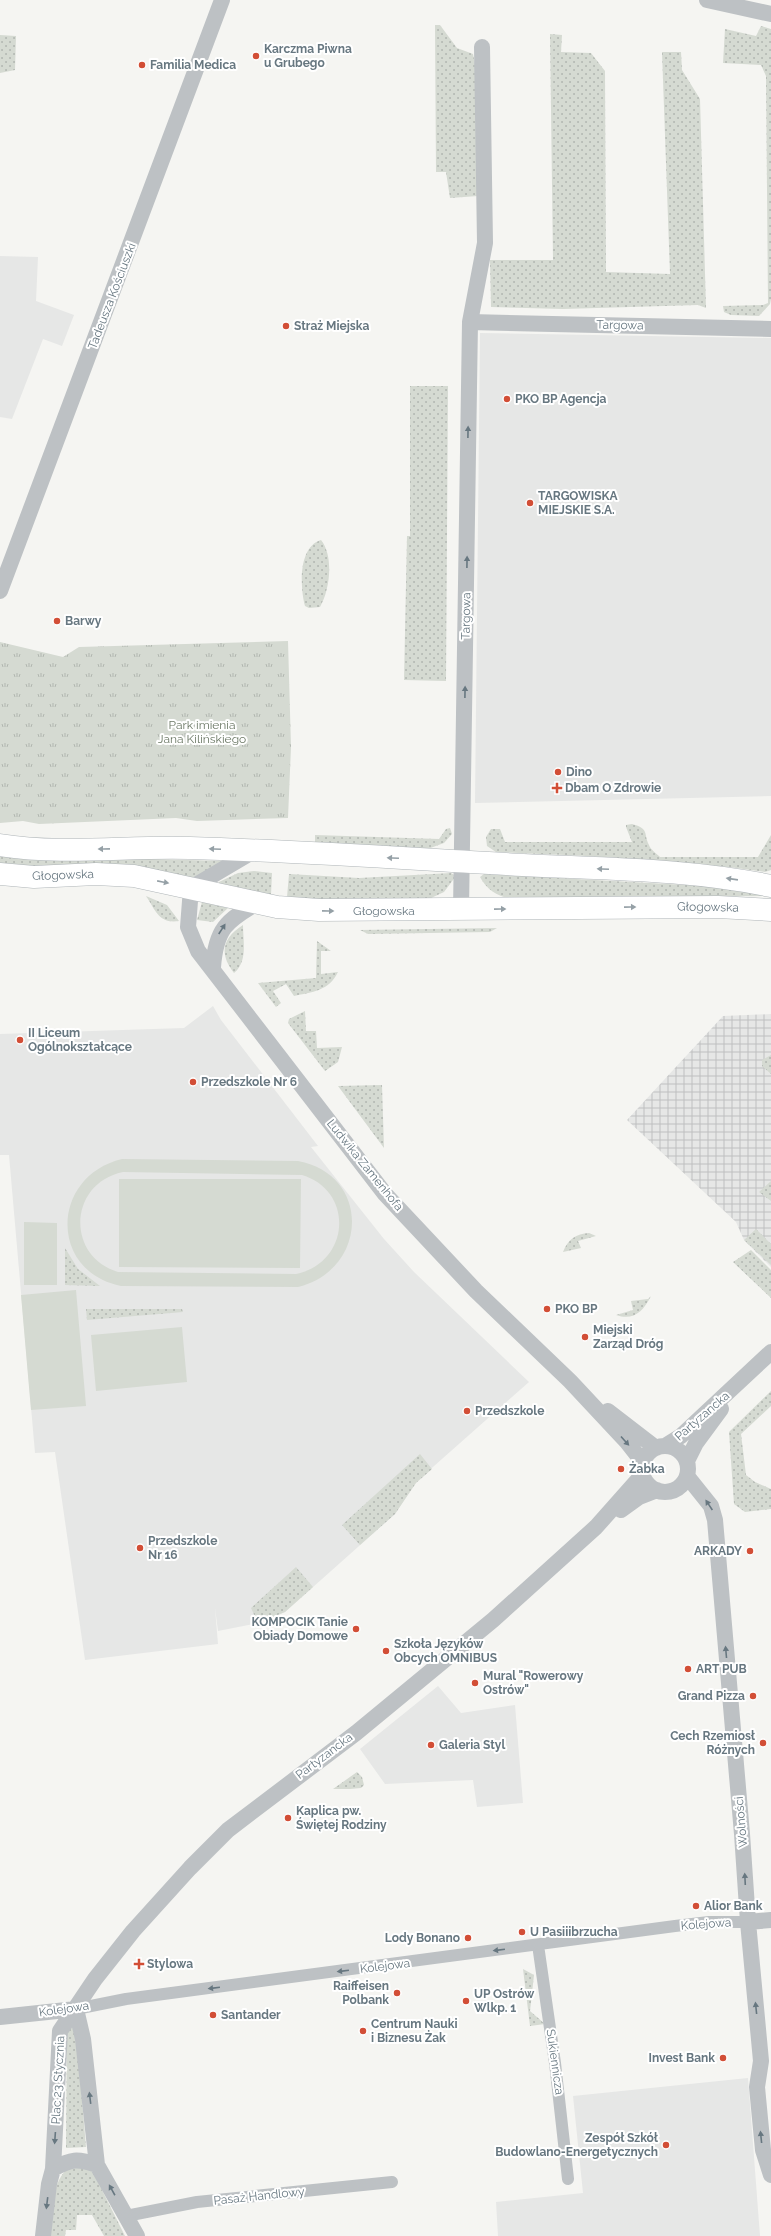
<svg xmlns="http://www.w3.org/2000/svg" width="771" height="2236" viewBox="0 0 771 2236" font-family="Raleway,sans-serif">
  <defs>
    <pattern id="industrial-grid" width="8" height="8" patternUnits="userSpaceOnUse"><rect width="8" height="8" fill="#e6e7e6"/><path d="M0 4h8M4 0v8" fill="none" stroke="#bec0c0"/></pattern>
    <pattern id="grass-dots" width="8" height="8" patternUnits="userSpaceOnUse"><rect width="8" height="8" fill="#d5dad2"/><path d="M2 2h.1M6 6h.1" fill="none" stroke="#b1b6b0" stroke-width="1.8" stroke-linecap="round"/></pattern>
    <pattern id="park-tufts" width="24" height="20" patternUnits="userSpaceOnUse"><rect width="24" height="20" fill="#d5dad2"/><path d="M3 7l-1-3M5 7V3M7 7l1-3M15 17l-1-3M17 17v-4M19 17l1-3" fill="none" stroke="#b1b6b0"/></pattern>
  </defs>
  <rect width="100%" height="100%" fill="#f5f5f2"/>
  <!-- built -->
  <path fill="#e6e7e6" d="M0,256L38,257L36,301L74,315L62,346L43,339L12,419L0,417Z
    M480,333L771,338V796L475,803Z
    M213,1006L221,1020L318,1146L311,1147L384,1239L414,1272L529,1382L416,1482L395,1514L285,1612L258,1623L218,1631L215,1608L218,1644L85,1660L55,1452L35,1453L9,1155H0V1034L184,1028Z
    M438,1686L461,1713L515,1705L523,1803L477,1807L473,1780L385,1784L360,1749Z
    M748,2078L760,2236H498L496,2202L583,2193L573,2096Z"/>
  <!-- industrial -->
  <path fill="url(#industrial-grid)" d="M771,1014V1267L744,1240L736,1222L627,1120L723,1016Z"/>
  <!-- grass -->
  <path fill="url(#grass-dots)" d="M435,25H440L457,48L473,54L477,73L478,196L450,198L446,172H436Z
    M761,26L771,29V299L770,304L759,316L731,315L724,312L723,306L763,305L768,303L766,76L761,65L723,63L725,29L756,36Z
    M550,34L562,35L561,52L591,53L605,71L606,272L670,274L662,52H681L682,70L700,99L706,308L698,305L563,309L491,307L490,260H553Z
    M0,35L16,36L15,70L0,73Z
    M410,386H448L446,681L404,680L407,536H410Z
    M321,540C334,556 330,590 320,607L309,608L305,606C300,587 298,547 321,540Z
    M632,824C650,829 643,833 649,845C650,849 657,854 660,857H758L771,835V870L765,872C676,859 586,856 496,852L487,846L486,837L491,829H500L505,842H632L626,827V825Z
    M450,828L452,834L444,843L425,850L315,843V835L439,839L446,829Z
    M0,855L225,861L199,880L0,864Z
    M254,871L272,873L271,895L219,885V882L238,873Z
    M451,873L456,876L444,892L429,899L313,900L287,897L289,874L359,878Z
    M484,874L723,887L765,896L512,899C498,897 486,889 480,877Z
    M146,896L167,905L179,921C159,924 156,911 146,896Z
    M202,902L228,908L213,922L197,920Z
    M243,925C243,942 248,961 234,973C219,954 222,938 243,925Z
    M497,928L490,932L368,934L360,930Z
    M317,941L331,951H321V974L338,972C329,991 312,992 294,996L286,984L273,991L281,1003L276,1007L258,983L316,978Z
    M305,1011L306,1031H316L317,1048L342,1047L338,1062L325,1071L288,1023L289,1019Z
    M771,1055V1074L762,1066V1060Z
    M382,1085L384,1148L338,1086Z
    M771,1181V1201L759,1192Z
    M756,1229L771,1244V1265L744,1240Z
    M589,1233L596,1236L578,1241L581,1248L563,1252C568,1239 576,1234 589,1233Z
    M65,1248L78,1269L100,1286L65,1285Z
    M751,1250L771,1270V1298L733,1262Z
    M651,1296C643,1312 633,1321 616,1315L633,1310L631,1301L648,1299Z
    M86,1309H182L183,1312L87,1320Z
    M771,1391V1406L741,1434L746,1475L755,1482L771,1489V1509L745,1512L734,1504L729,1432Z
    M420,1454L432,1469L416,1483L395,1514L360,1545L342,1525Z
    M296,1567L313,1587L285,1612L258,1623L251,1608Z
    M357,1772L362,1777L364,1785L361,1788L350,1789H333Z
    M523,1969L534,1975L530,2011L545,2024L530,2026Z
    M69,2026L76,2028L86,2147L66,2148L67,2029Z
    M85,2167L93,2172L125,2236H104L92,2215H77L76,2230H66L65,2236H50C52,2214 50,2186 67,2169Z"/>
  <!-- park -->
  <path fill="url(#park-tufts)" d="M288,641L291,747L288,818L197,821L176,818L39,824L23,821L0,823V642L63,657L79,647Z"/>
  <!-- garden -->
  <path fill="#d5dad2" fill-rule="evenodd" d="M122,1159L298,1161C372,1175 368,1270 298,1287L121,1286C48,1271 51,1176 122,1159ZM123,1172L302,1175C355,1191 350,1263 296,1274L118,1272C65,1256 69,1183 123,1172Z
    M119,1179H301L300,1268L119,1267Z
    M24,1222L57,1223V1285H24Z
    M76,1290L86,1406L31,1410L21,1295Z
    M182,1327L187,1382L96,1391L91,1335Z"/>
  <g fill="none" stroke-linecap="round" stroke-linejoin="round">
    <defs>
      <path id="secondary" d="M0,845C63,855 127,846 190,848C301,851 412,859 523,865C605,869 690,869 771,886
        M0,874L34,877L96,874L134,876L277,907L319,910L718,907L771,910"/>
    </defs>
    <!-- secondary casing -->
    <use href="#secondary" stroke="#afb5b8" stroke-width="23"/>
    <!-- pedestrian -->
    <path stroke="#bdc1c4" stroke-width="12" d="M538,1945L555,2063L568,2179
      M76,2009L126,1999L675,1926L709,1922H748
      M126,2216L197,2202L392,2182"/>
    <!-- minor -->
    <path stroke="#bdc1c4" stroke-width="16" d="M707,0L771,14
      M470,322L771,329
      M0,591L222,0
      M254,851L191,888L188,927L198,951L385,1194L476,1291L570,1381L627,1442L638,1456L643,1466
      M461,910L470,322L485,243L482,47
      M213,967C216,929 226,921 257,903
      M608,1411L656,1448
      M665,1446L681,1436L771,1352
      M642 1469a23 23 0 1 1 46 0a23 23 0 1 1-46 0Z
      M687,1461L696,1443L721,1409
      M687,1476L711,1506L715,1520L742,1834L748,1922L761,2061L757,2087L763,2150L771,2175
      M621,1510L639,1497L657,1490
      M748,1922L771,1920
      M76,2009L83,2039L97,2165L137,2236
      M0,2017L76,2009
      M53,2169C71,2159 77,2158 97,2165
      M43,2236L49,2184L53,2169L60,2031L95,1979L133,1931L190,1868L228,1830L356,1733L493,1620L596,1527L643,1474"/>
    <!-- secondary -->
    <use href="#secondary" stroke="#fff" stroke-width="22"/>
  </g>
  <!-- one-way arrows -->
  <defs><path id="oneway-solid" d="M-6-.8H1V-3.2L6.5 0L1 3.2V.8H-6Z"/></defs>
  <g fill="#677780">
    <use href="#oneway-solid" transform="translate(468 432) rotate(-89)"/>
    <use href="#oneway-solid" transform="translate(467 562) rotate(-89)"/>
    <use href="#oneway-solid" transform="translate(465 692) rotate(-89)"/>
    <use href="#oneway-solid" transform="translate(222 929) rotate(-57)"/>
    <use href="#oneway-solid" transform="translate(625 1441) rotate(48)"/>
    <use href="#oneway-solid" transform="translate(709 1505) rotate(-124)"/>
    <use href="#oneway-solid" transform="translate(726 1652) rotate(-95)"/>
    <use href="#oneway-solid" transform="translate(745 1879) rotate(-93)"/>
    <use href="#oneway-solid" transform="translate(499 1950) rotate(173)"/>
    <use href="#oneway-solid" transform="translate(343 1971) rotate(173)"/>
    <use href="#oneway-solid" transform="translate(214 1988) rotate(173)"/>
    <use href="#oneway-solid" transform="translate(756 2008) rotate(-96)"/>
    <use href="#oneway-solid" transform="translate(90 2098) rotate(-97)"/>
    <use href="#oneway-solid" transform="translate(761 2137) rotate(-96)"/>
    <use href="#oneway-solid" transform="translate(55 2138) rotate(94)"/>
    <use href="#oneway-solid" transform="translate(112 2190) rotate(-119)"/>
    <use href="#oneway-solid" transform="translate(47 2203) rotate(97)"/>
  </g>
  <g fill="#95a0a6">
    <use href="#oneway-solid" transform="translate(104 849) rotate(179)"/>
    <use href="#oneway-solid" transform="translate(215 849) rotate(-177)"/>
    <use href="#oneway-solid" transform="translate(393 858) rotate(-177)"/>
    <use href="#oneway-solid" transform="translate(603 869) rotate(-177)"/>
    <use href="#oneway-solid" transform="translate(732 879) rotate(-172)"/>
    <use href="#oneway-solid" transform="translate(163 882) rotate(11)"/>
    <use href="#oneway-solid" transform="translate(630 907) rotate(-1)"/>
    <use href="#oneway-solid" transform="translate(500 909) rotate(-1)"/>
    <use href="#oneway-solid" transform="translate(328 911) rotate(1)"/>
  </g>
  <!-- markers -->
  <g fill="#d24e36" stroke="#fff" stroke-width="1.5">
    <circle cx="256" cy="56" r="4"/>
    <circle cx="142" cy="65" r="4"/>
    <circle cx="286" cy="326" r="4"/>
    <circle cx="507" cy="399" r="4"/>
    <circle cx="530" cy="503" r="4"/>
    <circle cx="57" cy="621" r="4"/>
    <circle cx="558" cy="772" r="4"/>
    <path d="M555 782h4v4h4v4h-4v4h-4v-4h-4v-4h4z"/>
    <circle cx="20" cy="1040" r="4"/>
    <circle cx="193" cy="1082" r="4"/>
    <circle cx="547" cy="1309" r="4"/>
    <circle cx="585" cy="1337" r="4"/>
    <circle cx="467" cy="1411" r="4"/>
    <circle cx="621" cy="1469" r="4"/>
    <circle cx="140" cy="1548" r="4"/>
    <circle cx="750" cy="1551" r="4"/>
    <circle cx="356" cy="1629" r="4"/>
    <circle cx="386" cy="1651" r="4"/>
    <circle cx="688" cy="1669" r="4"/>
    <circle cx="475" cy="1683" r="4"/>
    <circle cx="753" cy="1696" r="4"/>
    <circle cx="763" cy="1743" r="4"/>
    <circle cx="431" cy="1745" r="4"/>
    <circle cx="288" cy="1818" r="4"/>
    <circle cx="696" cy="1906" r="4"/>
    <circle cx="522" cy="1932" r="4"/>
    <circle cx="468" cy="1938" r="4"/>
    <path d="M137 1958h4v4h4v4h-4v4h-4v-4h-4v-4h4z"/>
    <circle cx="397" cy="1993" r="4"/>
    <circle cx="466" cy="2001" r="4"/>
    <circle cx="213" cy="2015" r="4"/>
    <circle cx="363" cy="2031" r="4"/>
    <circle cx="723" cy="2058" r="4"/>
    <circle cx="666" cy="2145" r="4"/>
  </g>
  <g text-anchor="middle" stroke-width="4" stroke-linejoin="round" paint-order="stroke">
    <!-- poi labels -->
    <g font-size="12" font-weight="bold" fill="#677780" stroke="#fff" text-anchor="start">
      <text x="264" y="53">Karczma Piwna<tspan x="264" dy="14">u Grubego</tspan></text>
      <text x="150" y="69">Familia Medica</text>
      <text x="294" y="330">Straż Miejska</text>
      <text x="515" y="403">PKO BP Agencja</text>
      <text x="538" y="500">TARGOWISKA<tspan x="538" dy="14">MIEJSKIE S.A.</tspan></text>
      <text x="65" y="625">Barwy</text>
      <text x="566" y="776">Dino</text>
      <text x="565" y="792">Dbam O Zdrowie</text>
      <text x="28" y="1037">II Liceum<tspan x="28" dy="14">Ogólnokształcące</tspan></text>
      <text x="201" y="1086">Przedszkole Nr 6</text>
      <text x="555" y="1313">PKO BP</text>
      <text x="593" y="1334">Miejski<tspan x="593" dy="14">Zarząd Dróg</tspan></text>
      <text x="475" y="1415">Przedszkole</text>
      <text x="629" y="1473">Żabka</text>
      <text x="148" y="1545">Przedszkole<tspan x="148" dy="14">Nr 16</tspan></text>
      <text x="742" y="1555" text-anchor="end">ARKADY</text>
      <text x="348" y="1626" text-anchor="end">KOMPOCIK Tanie<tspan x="348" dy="14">Obiady Domowe</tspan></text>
      <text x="394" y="1648">Szkoła Języków<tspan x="394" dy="14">Obcych OMNIBUS</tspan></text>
      <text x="696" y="1673">ART PUB</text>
      <text x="483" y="1680">Mural "Rowerowy<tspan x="483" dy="14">Ostrów"</tspan></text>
      <text x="745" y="1700" text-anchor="end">Grand Pizza</text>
      <text x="755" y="1740" text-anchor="end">Cech Rzemiosł<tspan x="755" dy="14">Różnych</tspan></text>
      <text x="439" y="1749">Galeria Styl</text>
      <text x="296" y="1815">Kaplica pw.<tspan x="296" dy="14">Świętej Rodziny</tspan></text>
      <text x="704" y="1910">Alior Bank</text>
      <text x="530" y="1936">U Pasiiibrzucha</text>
      <text x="460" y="1942" text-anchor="end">Lody Bonano</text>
      <text x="147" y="1968">Stylowa</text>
      <text x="389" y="1990" text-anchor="end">Raiffeisen<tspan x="389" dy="14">Polbank</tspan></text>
      <text x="474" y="1998">UP Ostrów<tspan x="474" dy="14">Wlkp. 1</tspan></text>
      <text x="221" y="2019">Santander</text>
      <text x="371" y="2028">Centrum Nauki<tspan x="371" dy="14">i Biznesu Żak</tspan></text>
      <text x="715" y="2062" text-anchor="end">Invest Bank</text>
      <text x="658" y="2142" text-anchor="end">Zespół Szkół<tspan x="658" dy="14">Budowlano-Energetycznych</tspan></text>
    </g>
    <!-- street labels -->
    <g font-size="12" fill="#677780" stroke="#fff">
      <text transform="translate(112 296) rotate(-69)" y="4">Tadeusza Kościuszki</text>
      <text transform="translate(620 325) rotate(1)" y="4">Targowa</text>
      <text transform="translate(466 616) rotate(-89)" y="4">Targowa</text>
      <text transform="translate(63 875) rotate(-2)" y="4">Głogowska</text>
      <text transform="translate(708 907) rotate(1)" y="4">Głogowska</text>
      <text x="384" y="915">Głogowska</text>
      <text transform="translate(365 1165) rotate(51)" y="4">Ludwika Zamenhofa</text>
      <text transform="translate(702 1416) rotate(-41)" y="4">Partyzancka</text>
      <text transform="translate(324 1756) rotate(-37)" y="4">Partyzancka</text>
      <text transform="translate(741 1822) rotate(-95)" y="4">Wolności</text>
      <text transform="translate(706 1924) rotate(-4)" y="4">Kolejowa</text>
      <text transform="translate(385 1966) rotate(-7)" y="4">Kolejowa</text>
      <text transform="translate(64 2009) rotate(-8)" y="4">Kolejowa</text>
      <text transform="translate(555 2062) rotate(82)" y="4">Sukiennicza</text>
      <text transform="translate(58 2080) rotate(-87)" y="4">Plac 23 Stycznia</text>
      <text transform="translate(259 2196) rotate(-6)" y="4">Pasaż Handlowy</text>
    </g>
    <!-- park labels -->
    <g font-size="12" fill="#6b7865" stroke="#fff">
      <text x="202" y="729">Park imienia<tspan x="202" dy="14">Jana Kilińskiego</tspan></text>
    </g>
  </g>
</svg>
